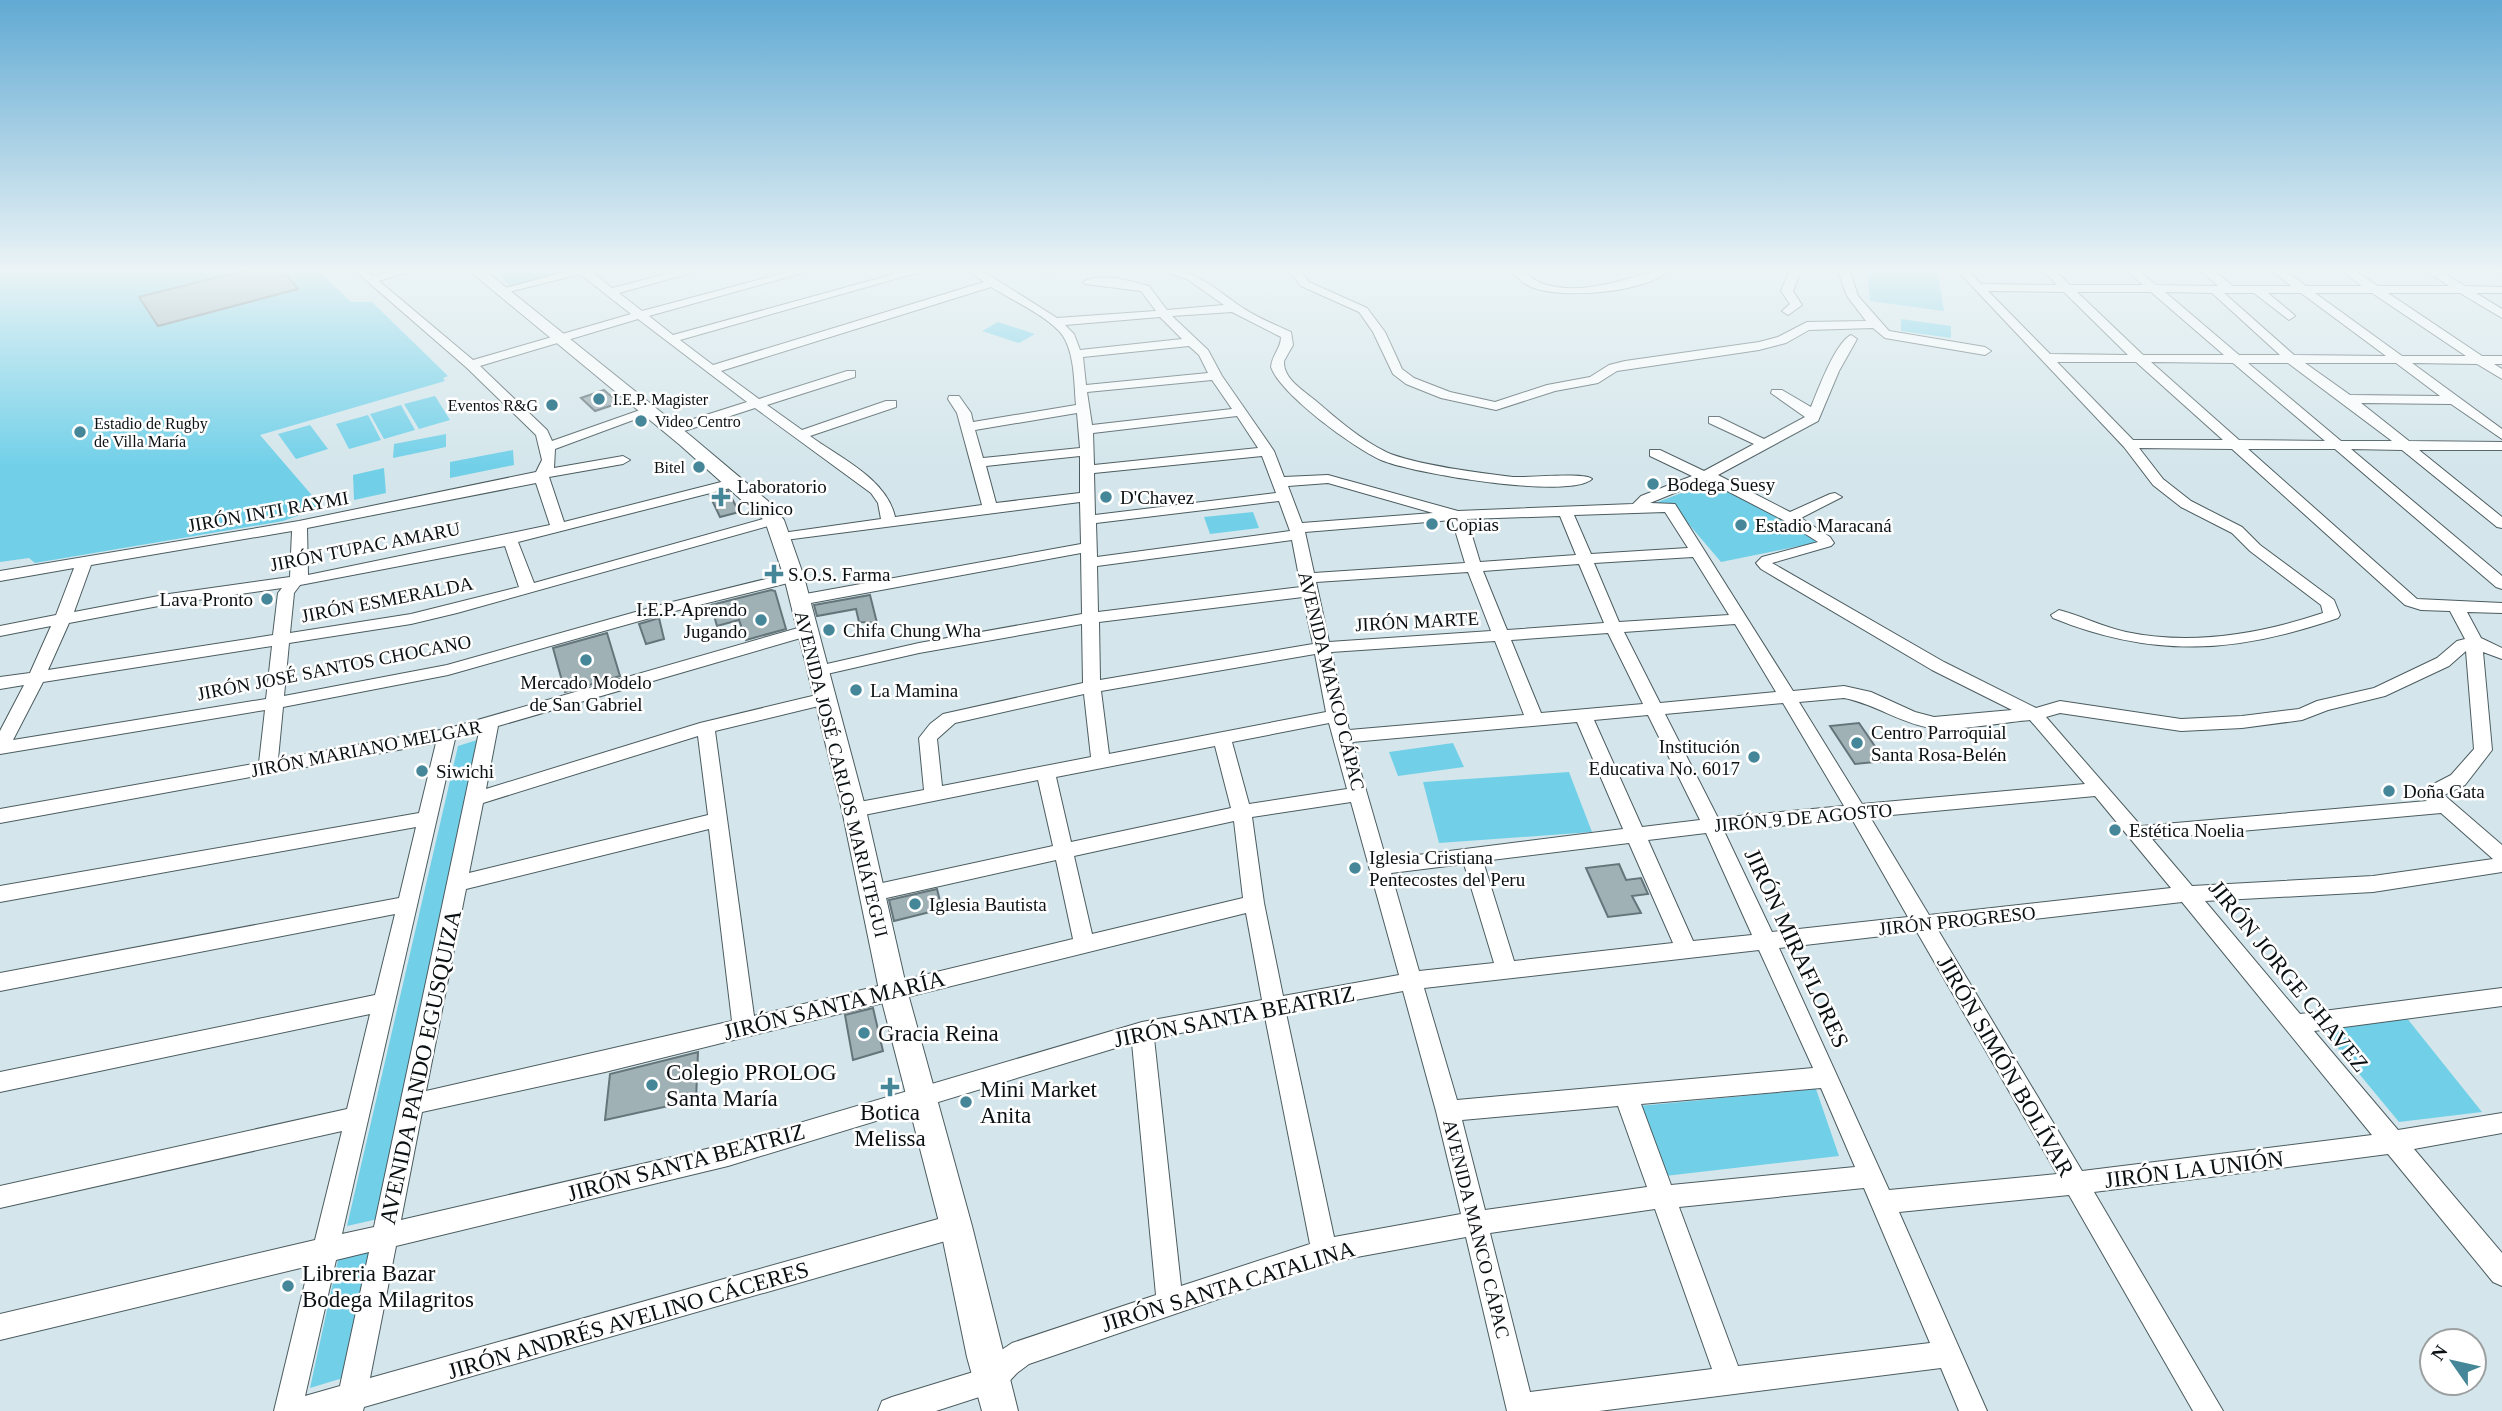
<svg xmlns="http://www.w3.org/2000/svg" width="2502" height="1411" viewBox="0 0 2502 1411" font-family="'Times New Roman',serif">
  <rect width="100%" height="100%" fill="#d4e6eb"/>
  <!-- green -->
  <path fill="#71d0e8" d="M0,268H316L351,302H372L448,376L443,378L445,381L260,435L322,507L283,521L35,563L29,558L0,562Z
    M494,268H583L510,287Z
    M1867,268H1937L1944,311L1870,301Z
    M1901,319L1951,326V338L1901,331Z
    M998,322L1035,334L1019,343L982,331Z
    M435,396L450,420L419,429L404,404Z
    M401,405L415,430L384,439L370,414Z
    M368,415L381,440L349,449L336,424Z
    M310,425L328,449L296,459L278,434Z
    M446,434V447L393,458L394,444Z
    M513,450L514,465L450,478V462Z
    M384,468L386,493L354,500L353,475Z
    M1708,483H1714L1824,541L1721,562L1675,508L1655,503Z
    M1253,512L1259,528L1210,534L1204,517Z
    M477,740L482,741L378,1219L347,1226L458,746Z
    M1453,743L1464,767L1398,776L1389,752Z
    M1569,772L1592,832L1439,843L1423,782Z
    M2406,1017L2482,1112L2399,1122L2322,1029Z
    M1816,1089L1839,1156L1665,1176L1639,1106Z
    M372,1246L343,1378L310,1388L339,1255Z"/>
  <!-- building -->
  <path fill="#a0b1b6" stroke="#65757a" stroke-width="2" d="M255,268H280L298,289L158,326L139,297Z
    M604,390L619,403L595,411L581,398Z
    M728,491L739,512L720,517L710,496Z
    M771,590L775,591L786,629L746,640L739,620L717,626L711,605Z
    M870,595L877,623L859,622L856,609L817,616L814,605Z
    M659,618L664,639L646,644L639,624Z
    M607,633L620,676L565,692L553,648Z
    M1859,723L1885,761L1855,764L1830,726Z
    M1619,864L1626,880L1641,878L1648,894L1632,896L1641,913L1608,917L1586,868Z
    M937,889L942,909L894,921L889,900Z
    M873,1008L883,1051L853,1060L845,1015Z
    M698,1052L696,1100L605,1120L610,1074Z"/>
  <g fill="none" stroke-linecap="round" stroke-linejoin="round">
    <defs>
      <path id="minor" d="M352,268H364L373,276L402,268H420L379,281L473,360L631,314L580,274L501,294L495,291L578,268H596L591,271L612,288L690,268H709L619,293L642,311L802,268H820L649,316L673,335L916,268H934L680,340L713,365L984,282L965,268H978L1057,318L1156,311L1141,291L1085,284L1083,282C1099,272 1131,281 1149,286L1167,310L1224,305L1187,279L1153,268C1192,268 1207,282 1237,304C1253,316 1274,324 1291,332L1293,345L1284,361C1283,379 1303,390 1316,401C1338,420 1360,439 1386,452C1415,465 1480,473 1513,477C1528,478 1585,472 1592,479C1569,500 1411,473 1381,460C1354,448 1280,394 1271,367C1272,355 1281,348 1281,337L1232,312L1172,316L1208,350L1222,376L1274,451L1284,477L1328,475L1458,511L1633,504L1641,496L1692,476L1650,456V450H1660L1704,471L1754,444L1709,423V417H1719L1764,439L1805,417L1771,393L1772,390H1782L1811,407C1818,390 1835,343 1851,335L1857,339L1839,371L1818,421L1718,475L1790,512L1830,494L1835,493L1842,497L1801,518L1830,537L1834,543L1831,546L1772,563L1944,662L2036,708L2060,701L2181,719L2242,716L2299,709L2317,701L2374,688L2437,658L2457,641L2465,639L2450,611L2421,610L2405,605L2232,449L2139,448L2163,479L2191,501L2242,527L2260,545L2334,600L2340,615L2338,618C2237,653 2154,659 2053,618L2051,615L2059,610C2082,616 2103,627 2126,632C2193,646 2260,634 2323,613L2321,605L2250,551L2232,533L2181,507L2153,485L2124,447L1955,268H1966L1981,284L2057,285L2041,268H2052L2070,285H2143L2124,268H2136L2156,285L2218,286L2198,268H2210L2233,286H2291L2269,268H2281L2306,286H2362L2338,268H2351L2378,286H2449L2422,268H2435L2465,286L2502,287V293H2476L2502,309V318L2460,293H2388L2482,356H2502V364H2494L2502,369V379L2477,364L2412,363L2502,429V439L2451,404L2361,403L2409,441L2502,442V450H2419L2502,517V528L2497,527L2402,450L2351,449L2502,576V589L2496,587L2335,449H2248L2417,599L2502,603V613L2467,612L2481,638L2502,648V659L2483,652L2492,750L2465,785L2444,795L2502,845V872L2373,892L2205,901L2300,1014L2502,988V1006L2314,1031L2398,1130L2502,1113V1133L2414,1149L2502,1253V1286L2493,1282L2388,1154L2094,1192L2223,1411H2193L2069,1195L1899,1212L1987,1411H1959L1941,1368L1599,1411H1507L1466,1237L1324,1263L1029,1364L1017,1373L1001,1390L936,1411H878L882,1401L892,1397L983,1369L997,1353L1012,1343L1156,1295L1132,1043L728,1166L396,1246L370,1378L956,1214L965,1218L969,1226L965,1234L956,1238L364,1407L363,1411H274L309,1266L0,1340V1314L315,1240L342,1131L0,1208V1186L347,1109L370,1014L0,1092V1072L375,995L395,914L0,991V973L399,898L416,827L0,902V886L419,813L436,743L0,823V809L259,763L265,710L0,754V731L24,685L0,689V677L30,673L51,626L0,636V626L56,615L74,568L0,581V571L299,521L536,472L542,460L536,435L467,368ZM991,287C1010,299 1051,318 1063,336C1075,355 1074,384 1076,405L973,422L971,413L959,396H949L948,399L957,413L982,505L895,517C887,479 840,458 810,436L896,407V401H886L802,430L767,405L855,377V371H847L759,399L721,371ZM1988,291L2064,292L2128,355L2050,354ZM2077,292H2151L2224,355H2143ZM2165,292L2212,293L2280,355H2239ZM2224,293H2254L2289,320L2295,316L2293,314L2268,293H2301L2386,356L2294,355ZM2315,293H2372L2466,356H2402ZM1160,317L1182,339L1080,350L1074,334L1065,325ZM638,319L747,402L668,427V433H678L755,408L871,493L878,503L881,519L782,533L774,538L777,541L1080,502L1081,544L800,595L792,600L800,605L1081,553L1082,614L919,643L818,666L810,671L818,676L919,653L1082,624L1083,683L943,714L930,724L919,738L924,790L854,803L847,805L844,810L847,815L854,817L1038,780L1053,846L873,885L866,888L863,893L866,898L873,901L1056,860L1073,939L754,1016L715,731L831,703L834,699L825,693L700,723L486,789L498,726L811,635L813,631L811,627L805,626L446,729L278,759L283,707L448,675L675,611L800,580L802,577L794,572L664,604L447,665L284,696L289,643L411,624L457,613L779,523L781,520L779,517L774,516L534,583L518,542L738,486L740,483L733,479L564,522L549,477L623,464L630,460L623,456L554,468L555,449L655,412L653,409H643L552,441L547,430L480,366ZM1189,346L1199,355L1208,373L1086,385L1083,357ZM2057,362H2136L2223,440H2133ZM2151,362L2233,363L2325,441L2239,440ZM2248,363H2288L2392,441H2341ZM2305,363H2396L2440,396L2350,395ZM1212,380L1232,409L1092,425L1087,392ZM1077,413L1080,448L983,458L975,430ZM1237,416L1258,448L1094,465L1093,433ZM1080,456V493L996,503L986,466ZM1262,456L1276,493L1095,515L1094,473ZM1706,480L1785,521L1818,542L1762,557L1756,563L1761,569L1932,670L2012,710L1934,717L1915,712L1871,692L1844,686L1793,691L1675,504L1650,503ZM536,483L550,525L308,575L307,528ZM1328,483L1433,513L1302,523L1288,486ZM1279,501L1290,531L1097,557L1096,523ZM1665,512L1688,548L1591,554L1574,515ZM1560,516L1576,555L1480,562L1467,519ZM1452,520L1465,563L1314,573L1305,532ZM292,531L290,577L169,594L74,612L91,565ZM1292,540L1301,587L1098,612L1097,566ZM505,546L519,587L411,614L290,633L294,593L300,585ZM1693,557L1729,615L1619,622L1594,563ZM1579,564L1604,623L1507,630L1483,571ZM1468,572L1491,631L1329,642L1316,582ZM282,588L278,593L273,635L48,670L69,623L169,604ZM1303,597L1313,644L1100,680L1099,622ZM1735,624L1776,692L1660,703L1624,632ZM1608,633L1643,704L1541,713L1511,640ZM1495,641L1524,715L1349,730L1331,652ZM272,646L266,699L13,740L43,682ZM2466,651L2474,749L2451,775L2424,789L2422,794L2427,801L2141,826L2046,717L2060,713L2181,731L2242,728L2302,720L2328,710L2385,696L2449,666ZM1315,654L1326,712L1109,754L1101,691ZM1084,694L1091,757L942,786L937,739L955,723ZM1844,698C1875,704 1900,723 1931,728C1952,732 2006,722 2030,720L2085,784L1862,804L1799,702ZM1783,703L1844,806L1718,818L1665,714ZM1648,715L1700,820L1642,827L1594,720ZM1577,722L1623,829L1386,859L1352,742ZM1329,723L1347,789L1249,804L1232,742ZM479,732L374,1227L342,1234L455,739ZM698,736L708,815L469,873L483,803ZM1215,746L1231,808L1071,842L1056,777ZM2095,796L2171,888L1929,915L1870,817ZM1351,802L1399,975L1283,996L1264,903L1252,817ZM2441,813L2493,859L2373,876L2192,886L2152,839ZM1852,819L1908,917L1772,932L1724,831ZM1234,821L1243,898L1092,934L1074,856ZM709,829L732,1021L426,1091L466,889ZM1706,833L1752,935L1693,941L1648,840ZM1629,843L1673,943L1514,961L1483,861ZM1464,864L1494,963L1419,971L1391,873ZM2182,902L2372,1135L2082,1171L1938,930ZM1246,913L1262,1000L1142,1022L728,1144L401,1220L422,1112L605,1072ZM1917,932L2057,1174L1889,1190L1779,948ZM1759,950L1813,1068L1457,1100L1424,988ZM1403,991L1436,1111L1461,1214L1334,1237L1286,1013ZM1265,1017L1310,1244L1181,1286L1154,1038ZM1821,1088L1855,1167L1671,1185L1641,1104ZM1618,1106L1647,1187L1485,1210L1462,1120ZM1864,1188L1930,1343L1738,1366L1679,1207ZM1655,1209L1712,1369L1530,1392L1490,1233ZM369,1252L340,1386L305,1396L336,1260Z
        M1041,268H1052L1055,272L1045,274Z
        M1287,268H1298L1309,282L1367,308L1385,332L1402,369L1414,378L1450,392L1495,402L1547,385L1590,377L1609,365L1625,361L1759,342L1778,337L1807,322L1866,321L1847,296L1837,268H1849L1858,296L1889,331L1985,347L1991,351L1985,355L1885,338L1873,328L1809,330L1786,343L1759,350L1617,371L1598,383L1555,391L1496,410L1441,398L1406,384L1393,374L1373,332L1359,312L1301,286Z
        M1509,268C1525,268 1531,281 1547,285C1584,295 1625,279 1660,270L1666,273C1641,293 1557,300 1529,286C1521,282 1514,275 1509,268Z
        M1791,268H1802L1793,291L1802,305L1788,315L1782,311L1790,304L1781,291Z
        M2493,268H2502V274Z"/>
      <path id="major" d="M466,268H482L692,437L768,501L784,520L804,577L866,810L907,990L972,1226L1018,1411H982L967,1357L940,1226L879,990L842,810L784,577L765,521L680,445Z"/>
    </defs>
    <!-- minor casing -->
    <use href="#minor" stroke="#4c5c60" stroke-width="2"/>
    <!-- major casing -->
    <use href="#major" stroke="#4c5c60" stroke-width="2"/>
    <!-- minor -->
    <use href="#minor" fill="#fff" fill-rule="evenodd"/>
    <!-- major -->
    <use href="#major" fill="#fff" fill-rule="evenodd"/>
  </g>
  <!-- sky -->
  <linearGradient id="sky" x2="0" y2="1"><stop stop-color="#61aad3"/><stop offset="0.58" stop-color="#ecf4f6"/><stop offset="1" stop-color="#ecf4f6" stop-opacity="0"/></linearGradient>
  <rect width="2502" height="466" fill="url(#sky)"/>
  <!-- markers -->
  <g fill="#458798" stroke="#fff" stroke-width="2.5">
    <circle cx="599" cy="399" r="7"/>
    <circle cx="552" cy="405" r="7"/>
    <circle cx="641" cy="421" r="7"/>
    <circle cx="80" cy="432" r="7"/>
    <circle cx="699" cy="467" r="7"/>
    <circle cx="1653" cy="484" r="7"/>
    <path d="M717.5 486.5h7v7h7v7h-7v7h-7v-7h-7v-7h7z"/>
    <circle cx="1106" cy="497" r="7"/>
    <circle cx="1432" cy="524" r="7"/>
    <circle cx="1741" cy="525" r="7"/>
    <path d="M770.5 563.5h7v7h7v7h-7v7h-7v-7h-7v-7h7z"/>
    <circle cx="267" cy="599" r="7"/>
    <circle cx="761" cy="620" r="7"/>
    <circle cx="829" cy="630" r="7"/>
    <circle cx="586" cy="660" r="7"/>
    <circle cx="856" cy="690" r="7"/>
    <circle cx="1857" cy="743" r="7"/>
    <circle cx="1754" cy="757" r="7"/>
    <circle cx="422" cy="771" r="7"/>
    <circle cx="2389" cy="791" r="7"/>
    <circle cx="2115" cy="830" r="7"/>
    <circle cx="1355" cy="868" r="7"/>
    <circle cx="915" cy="904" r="7"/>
    <circle cx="864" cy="1033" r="7"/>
    <circle cx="652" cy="1085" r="7"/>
    <path d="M886.5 1076.5h7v7h7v7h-7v7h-7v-7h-7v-7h7z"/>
    <circle cx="966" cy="1102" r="7"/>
    <circle cx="288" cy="1286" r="7"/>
  </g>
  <g text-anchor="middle" stroke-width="5" stroke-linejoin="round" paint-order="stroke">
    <!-- far-poi labels -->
    <g font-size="16" fill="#0b1113" stroke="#fff" text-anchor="start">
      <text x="613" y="405">I.E.P. Magister</text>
      <text x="538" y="411" text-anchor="end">Eventos R&amp;G</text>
      <text x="655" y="427">Video Centro</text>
      <text x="94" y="429">Estadio de Rugby<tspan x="94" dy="18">de Villa María</tspan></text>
      <text x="685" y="473" text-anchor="end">Bitel</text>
    </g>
    <!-- poi labels -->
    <g font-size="19" fill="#0b1113" stroke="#fff" text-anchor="start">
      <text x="1667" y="491">Bodega Suesy</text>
      <text x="737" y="493">Laboratorio<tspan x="737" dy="22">Clinico</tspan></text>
      <text x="1120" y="504">D'Chavez</text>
      <text x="1446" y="531">Copias</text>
      <text x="1755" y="532">Estadio Maracaná</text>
      <text x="788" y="581">S.O.S. Farma</text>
      <text x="253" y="606" text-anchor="end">Lava Pronto</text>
      <text x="747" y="616" text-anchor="end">I.E.P. Aprendo<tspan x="747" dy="22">Jugando</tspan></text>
      <text x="843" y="637">Chifa Chung Wha</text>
      <text x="586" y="689" text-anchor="middle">Mercado Modelo<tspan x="586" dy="22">de San Gabriel</tspan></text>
      <text x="870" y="697">La Mamina</text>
      <text x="1871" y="739">Centro Parroquial<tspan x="1871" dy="22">Santa Rosa-Belén</tspan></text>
      <text x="1740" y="753" text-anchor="end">Institución<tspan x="1740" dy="22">Educativa No. 6017</tspan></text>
      <text x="436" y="778">Siwichi</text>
      <text x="2403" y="798">Doña Gata</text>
      <text x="2129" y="837">Estética Noelia</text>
      <text x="1369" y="864">Iglesia Cristiana<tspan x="1369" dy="22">Pentecostes del Peru</tspan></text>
      <text x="929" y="911">Iglesia Bautista</text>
    </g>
    <!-- street labels -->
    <g font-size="19" fill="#0b1113" stroke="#fff">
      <text transform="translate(268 511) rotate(-10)" y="7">JIRÓN INTI RAYMI</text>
      <text transform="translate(365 546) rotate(-11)" y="7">JIRÓN TUPAC AMARU</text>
      <text transform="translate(387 599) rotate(-11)" y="7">JIRÓN ESMERALDA</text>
      <text transform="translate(1417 621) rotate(-3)" y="7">JIRÓN MARTE</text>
      <text transform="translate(334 667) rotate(-11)" y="7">JIRÓN JOSÉ SANTOS CHOCANO</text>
      <text transform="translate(1332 681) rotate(76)" y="7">AVENIDA MANCO CÁPAC</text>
      <text transform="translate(366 748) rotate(-11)" y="7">JIRÓN MARIANO MELGAR</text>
      <text transform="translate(842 774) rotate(76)" y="7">AVENIDA JOSÉ CARLOS MARIÁTEGUI</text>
      <text transform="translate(1803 817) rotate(-5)" y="7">JIRÓN 9 DE AGOSTO</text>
      <text transform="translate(1957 920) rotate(-6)" y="7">JIRÓN PROGRESO</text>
      <text transform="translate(1477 1229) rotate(76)" y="7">AVENIDA MANCO CÁPAC</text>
    </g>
    <!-- near-street labels -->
    <g font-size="23" fill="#0b1113" stroke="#fff">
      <text transform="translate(1797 948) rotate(65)" y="8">JIRÓN MIRAFLORES</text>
      <text transform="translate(2289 976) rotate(51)" y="8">JIRÓN JORGE CHAVEZ</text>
      <text transform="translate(834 1005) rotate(-14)" y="8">JIRÓN SANTA MARÍA</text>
      <text transform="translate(1234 1016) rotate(-11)" y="8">JIRÓN SANTA BEATRIZ</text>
      <text transform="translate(2006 1066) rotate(60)" y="8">JIRÓN SIMÓN BOLÍVAR</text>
      <text transform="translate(420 1067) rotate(-78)" y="8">AVENIDA PANDO EGUSQUIZA</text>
      <text transform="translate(686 1162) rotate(-15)" y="8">JIRÓN SANTA BEATRIZ</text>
      <text transform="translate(2194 1169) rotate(-7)" y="8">JIRÓN LA UNIÓN</text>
      <text transform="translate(1228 1286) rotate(-17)" y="8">JIRÓN SANTA CATALINA</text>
      <text transform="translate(628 1320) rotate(-16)" y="8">JIRÓN ANDRÉS AVELINO CÁCERES</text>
    </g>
    <!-- near-poi labels -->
    <g font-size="23" fill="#0b1113" stroke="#fff" text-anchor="start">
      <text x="878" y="1041">Gracia Reina</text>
      <text x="666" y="1080">Colegio PROLOG<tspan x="666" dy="26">Santa María</tspan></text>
      <text x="980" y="1097">Mini Market<tspan x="980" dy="26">Anita</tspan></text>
      <text x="890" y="1120" text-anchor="middle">Botica<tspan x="890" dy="26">Melissa</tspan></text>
      <text x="302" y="1281">Libreria Bazar<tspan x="302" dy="26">Bodega Milagritos</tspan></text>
    </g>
  </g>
  <!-- north arrow -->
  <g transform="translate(2453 1362) rotate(304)"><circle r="33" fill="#ffffff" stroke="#9da0a1" stroke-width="2"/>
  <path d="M0-5L12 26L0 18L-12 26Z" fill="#458798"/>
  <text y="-10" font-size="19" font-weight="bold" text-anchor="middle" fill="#0b1113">N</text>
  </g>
</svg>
